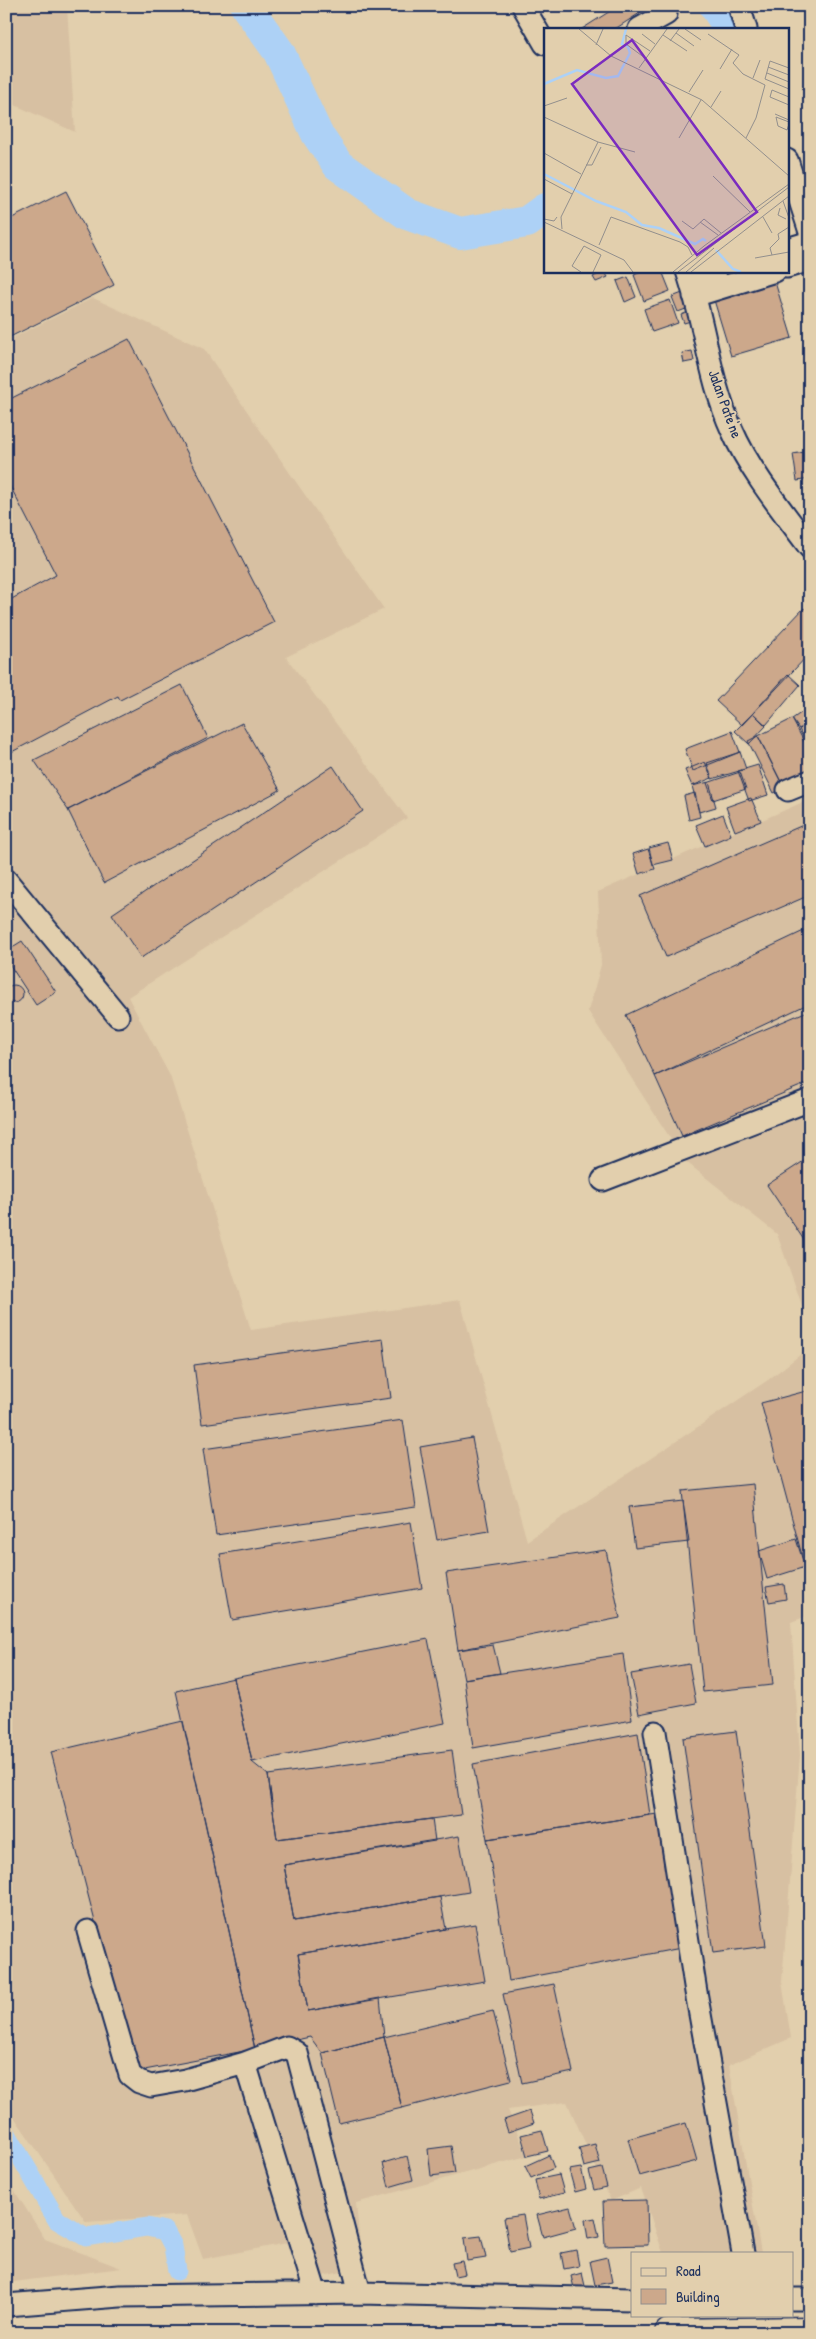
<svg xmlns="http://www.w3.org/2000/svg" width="816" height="2339" viewBox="0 0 816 2339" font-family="'Patrick Hand',sans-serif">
  <rect width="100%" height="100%" fill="#e2cfad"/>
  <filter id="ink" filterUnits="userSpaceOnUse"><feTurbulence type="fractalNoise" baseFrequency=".02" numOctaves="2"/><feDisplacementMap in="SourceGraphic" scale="10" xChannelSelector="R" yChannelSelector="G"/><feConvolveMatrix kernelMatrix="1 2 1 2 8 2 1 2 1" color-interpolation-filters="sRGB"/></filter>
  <g filter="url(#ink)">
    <!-- built -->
    <path fill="#d7c0a2" d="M6,6H67L75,132L6,101Z
      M93,298L204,349L384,609L286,657L407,818L128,997L170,1076L251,1330L460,1300L527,1541L768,1380L810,1347V1615L791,1622L800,1755L782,1982L791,2038L729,2065L761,2253H663L641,2188L611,2201L567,2102L508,2110L527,2156L356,2203L362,2268L302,2280L313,2238L203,2259L187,2215L86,2222L6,2105V341Z
      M810,799V1328L777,1234L685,1161L588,1011L601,965L598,892Z
      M6,2177L45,2239L121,2268L6,2283Z"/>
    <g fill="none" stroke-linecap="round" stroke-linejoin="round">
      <!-- canal -->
      <path stroke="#add1f6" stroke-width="19" d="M6,2132L57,2220L86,2237L147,2227L165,2231L173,2246L177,2271"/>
      <!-- river -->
      <path stroke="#add1f6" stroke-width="32" d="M246,6L279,52L317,134L338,165L407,214L460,233L527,222L545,209
        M715,6L730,29"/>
    </g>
    <!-- building -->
    <path fill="#cca88b" stroke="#1b2f5e" d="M618,6H640L643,11L615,29H582Z
      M66,191L114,285L6,339V221Z
      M604,271L608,277L596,282L593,277Z
      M643,271H662L670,291L644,301L634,275Z
      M628,277L636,297L625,302L617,281Z
      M775,282L792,338L731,356L714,300Z
      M685,292L691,307L678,312L672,297Z
      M670,300L678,323L652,332L644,309Z
      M691,311L694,320L684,323L681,315Z
      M129,339L274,622L120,700L118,696L6,755V602L56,575L6,478V401Z
      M692,351L694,361L684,363L682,353Z
      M810,422V442H808L804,423Z
      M810,451V479L797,481L793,454Z
      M804,608L810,613V653L742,725L716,701Z
      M788,674L800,685L766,725L753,713Z
      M182,685L208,738L68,810L34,760Z
      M808,708L810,723L799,729L792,719Z
      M753,713L766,726L749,744L735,731Z
      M792,719L810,753V775L784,788L758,736Z
      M242,723L280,790L104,883L68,810Z
      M810,725V752L799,729Z
      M732,731L740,752L693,771L685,749Z
      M758,736L784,788L774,793L748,741Z
      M740,752L746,769L712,779L707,763Z
      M705,762L712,778L692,786L685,770Z
      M758,765L768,795L749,801L738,771Z
      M333,766L363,811L141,958L112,914Z
      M740,772L746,789L713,800L707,783Z
      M709,782L716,807L699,812L692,786Z
      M695,793L700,817L689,820L684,796Z
      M751,798L761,821L735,831L726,807Z
      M723,814L731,835L705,846L696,825Z
      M810,822V895L666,957L640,896Z
      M668,843L673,860L653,865L649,848Z
      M648,849L655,869L639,874L633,854Z
      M810,928V1003L655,1076L626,1015Z
      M22,941L56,992L36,1005L6,959V951Z
      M5 994a9 9 0 1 1 18 0a9 9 0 1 1-18 0Z
      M810,1010V1082L682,1136L655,1076Z
      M810,1157V1249L767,1185Z
      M383,1339L391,1398L202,1424L194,1365Z
      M810,1390V1578H808L761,1403Z
      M403,1420L416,1507L216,1535L203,1449Z
      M472,1438L489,1531L437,1540L420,1447Z
      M753,1484L773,1685L703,1692L682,1491Z
      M683,1501L689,1542L635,1548L629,1507Z
      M411,1522L422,1588L232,1620L220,1554Z
      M796,1539L805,1567L767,1579L759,1551Z
      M606,1550L620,1618L458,1650L446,1573Z
      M784,1584L786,1599L769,1602L766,1587Z
      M428,1639L445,1723L252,1762L234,1678Z
      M493,1645L500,1673L464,1679L458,1650Z
      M623,1654L632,1720L473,1748L464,1679Z
      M689,1664L696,1703L639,1714L631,1674Z
      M234,1678L252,1762L268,1775L277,1839L432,1819L435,1841L284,1865L294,1921L440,1897L446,1929L298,1954L308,2011L380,1998L384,2037L322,2053L310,2037L255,2049L176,1691Z
      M183,1721L255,2049L134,2072L51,1752Z
      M736,1731L766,1946L713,1953L683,1738Z
      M638,1733L650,1815L487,1839L473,1764Z
      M452,1750L461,1815L277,1839L268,1775Z
      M657,1814L681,1948L509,1981L487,1839Z
      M459,1836L469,1892L294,1921L284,1865Z
      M475,1924L485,1981L308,2011L298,1954Z
      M554,1984L573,2072L522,2083L503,1994Z
      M493,2011L511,2080L402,2108L384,2037Z
      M384,2037L402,2108L339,2123L322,2053Z
      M530,2111L534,2123L508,2132L504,2120Z
      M686,2123L697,2161L639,2176L628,2139Z
      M542,2130L548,2151L527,2156L521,2135Z
      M595,2144L600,2163L584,2167L579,2148Z
      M451,2146L455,2173L431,2176L428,2149Z
      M549,2155L554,2168L531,2178L525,2166Z
      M407,2156L413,2180L389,2187L383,2163Z
      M581,2168L586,2189L575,2192L569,2170Z
      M602,2168L607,2187L594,2190L589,2171Z
      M559,2175L564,2193L539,2199L535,2180Z
      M647,2200L648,2245L605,2246L603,2201Z
      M570,2207L576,2228L543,2237L537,2215Z
      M523,2215L529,2248L510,2252L504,2218Z
      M595,2218L599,2237L588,2239L585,2220Z
      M481,2236L486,2258L467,2261L464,2238Z
      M576,2250L579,2266L564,2269L561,2253Z
      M607,2257L612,2282L595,2285L590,2261Z
      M462,2261L465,2274L455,2276L452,2263Z
      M582,2273L585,2286L574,2288L571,2276Z"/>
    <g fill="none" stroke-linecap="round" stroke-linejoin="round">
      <defs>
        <path id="minor" d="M523,6L545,44
          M739,6L746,29
          M639,29L666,14
          M787,160L810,232
          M787,249L810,242
          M787,267L810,260
          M687,271C705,323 709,380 732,430C749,470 784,513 810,548
          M690,279L716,271
          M694,296L775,271
          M788,790L810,781
          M6,880L118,1016
          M603,1180L810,1100
          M655,1732L696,1992L743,2253
          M88,1931L130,2075L139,2082L151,2086L185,2080L245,2063L287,2047L297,2053L360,2293
          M245,2063L316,2294
          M792,2299H810
          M6,2305L120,2296L360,2293L632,2299"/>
        <path id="highway" d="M669,2333L810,2331"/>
      </defs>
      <!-- minor casing -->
      <use href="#minor" stroke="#1b2f5e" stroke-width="25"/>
      <!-- highway casing -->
      <use href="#highway" stroke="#1b2f5e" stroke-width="31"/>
      <!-- minor -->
      <use href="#minor" stroke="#e2cfad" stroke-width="21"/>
      <!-- highway -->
      <use href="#highway" stroke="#e2cfad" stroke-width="28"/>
    </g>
  </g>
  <g text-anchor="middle" stroke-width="4" stroke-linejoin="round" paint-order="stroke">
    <!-- street labels -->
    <g font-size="15" fill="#1b2f5e" stroke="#e2cfad">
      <text transform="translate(725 404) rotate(70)" y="5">Jalan Pate'ne</text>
    </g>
  </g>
  <!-- overview -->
  <g transform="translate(544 28)">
    <rect width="245" height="245" fill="#e2cfad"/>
    <path fill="none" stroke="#add1f6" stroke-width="2.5" d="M0,56L33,42L62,50L74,48L86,25L84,19L78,16L82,1M0,146L52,173L82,184L98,197L115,200L151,216L159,211L162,213M172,222L189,241L197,244"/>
    <path fill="none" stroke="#928f8d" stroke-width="1" d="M35,1L67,28L158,72L245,148M141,1L157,12M132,5L150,18M98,6L111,16M164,6L195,27L189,35L199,46L221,57L212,90L202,110M119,7L143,23M126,13L135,1M52,17L59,1M101,30L82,16V7L106,23M224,39L245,47M95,40L123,1M245,40L226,33L221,51L245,61M176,41L188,21M223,45L245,54M209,50L216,32M145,64L159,42M245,69L228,62L226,69L245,77M0,78L23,70M167,79L177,63M231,86L245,92M0,89L54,114L91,124M245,94L232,89L234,98L243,102L245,96M135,110L157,72M0,125L37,146M42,137H48L57,119M169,148L206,184M0,151L28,166M239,173L245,190M236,180L234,187L242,191M219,189L228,205M0,191L10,193L13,189M138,193L149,201L160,191L177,205M0,194L80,232L89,244M156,194L174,207M18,201L17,189L54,114M55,217L67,189L136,214L144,219L148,227M228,227L226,220L235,211L234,206L245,199M211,230L245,224M37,244L28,238L40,218L57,227L49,244M129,244L160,218L245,156M134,244L245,159M142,244L170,220M147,244L245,168"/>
    <path fill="#7b2cbf" fill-opacity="0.15" stroke="#7b2cbf" stroke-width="2.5" d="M88,12L213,184L153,227L28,56Z"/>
    <rect width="245" height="245" fill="none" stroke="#1b2f5e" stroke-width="2.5"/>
  </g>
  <!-- margin -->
  <rect width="816" height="2339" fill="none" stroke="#e2cfad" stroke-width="25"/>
  <rect x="12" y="12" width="791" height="2314" fill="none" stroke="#1b2f5e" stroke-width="2" filter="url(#ink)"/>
  <!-- legend -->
  <rect x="631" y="2252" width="162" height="65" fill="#e2cfad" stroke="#928f8d"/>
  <rect x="641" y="2268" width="25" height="8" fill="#e2cfad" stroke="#928f8d"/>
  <text x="676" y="2276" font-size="15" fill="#1b2f5e">Road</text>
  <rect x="641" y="2289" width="25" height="15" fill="#cca88b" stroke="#928f8d"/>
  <text x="676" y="2302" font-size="15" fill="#1b2f5e">Building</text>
</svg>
